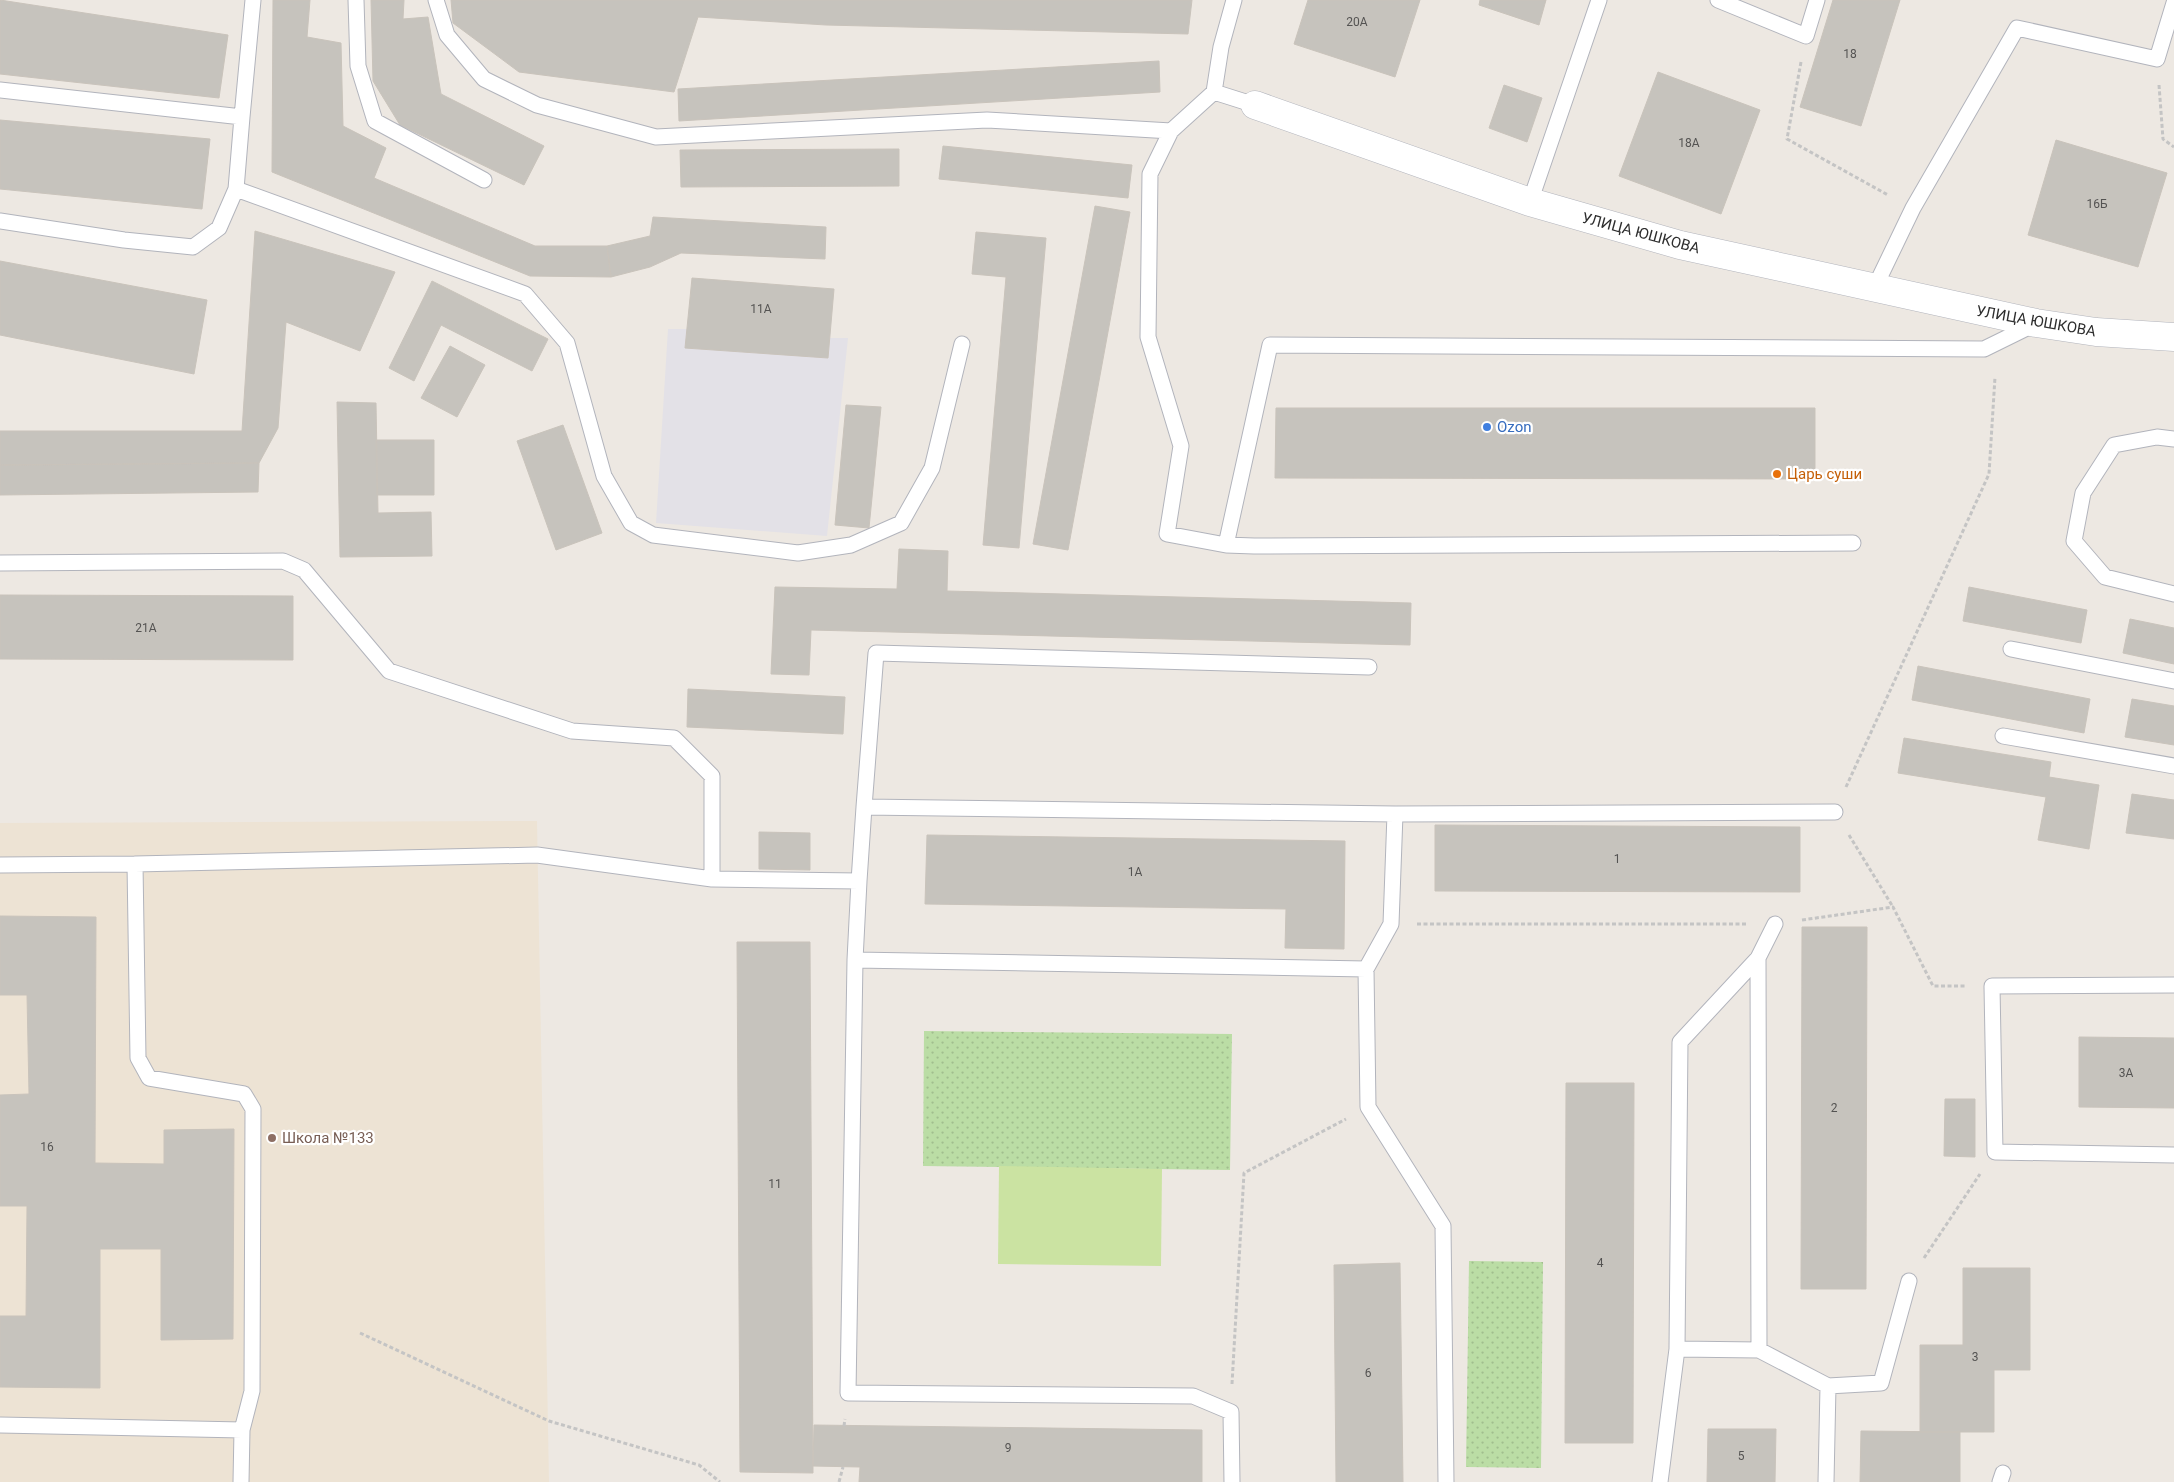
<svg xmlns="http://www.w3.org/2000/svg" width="2174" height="1482" viewBox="0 0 2174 1482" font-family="Roboto,sans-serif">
  <defs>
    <pattern id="park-dots" width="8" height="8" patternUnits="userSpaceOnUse" patternTransform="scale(1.25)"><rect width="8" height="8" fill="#bbdda5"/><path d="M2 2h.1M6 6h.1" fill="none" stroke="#a1be8e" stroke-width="1.8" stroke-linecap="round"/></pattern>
  </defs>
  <rect width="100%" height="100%" fill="#ede8e2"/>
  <!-- industrial -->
  <path fill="#e3e1e7" d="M834,289L830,338H848L827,536L656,523L668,329H687Z"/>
  <!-- education -->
  <path fill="#ede3d4" d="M537,821L549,1482H0V823Z"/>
  <!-- park -->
  <path fill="url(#park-dots)" d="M924,1031L1232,1034L1230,1170L923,1166Z
    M1469,1261L1543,1262L1541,1468L1466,1467Z"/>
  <!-- pitch -->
  <path fill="#cbe3a2" d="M999,1166L1162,1169L1161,1266L998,1264Z"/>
  <!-- building -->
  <path fill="#c6c3bd" stroke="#c9c3bb" d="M0,0L228,35L219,98L0,74Z
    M273,0H310L307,37L341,43L343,126L386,148L374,178L535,246H607L611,277L530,276L272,172Z
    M371,0H404L403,19L428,17L441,94L544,146L524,185L400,125L373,81Z
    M451,0H1192L1188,34L826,25L698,17L674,92L519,72L453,23Z
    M1308,0H1420L1395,77L1294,44Z
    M1480,0H1546L1539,25L1479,5Z
    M1833,0H1900L1861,126L1800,107Z
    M1159,61L1160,92L679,121L678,89Z
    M1658,72L1760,110L1721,214L1619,176Z
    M1504,85L1542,98L1527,142L1489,128Z
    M0,120L210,139L202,209L0,189Z
    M2056,140L2167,173L2138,267L2028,235Z
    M943,146L1132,165L1128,198L939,179Z
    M899,149V186L681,187L680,150Z
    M1095,206L1130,212L1068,550L1033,544Z
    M653,217L826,227L825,259L681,253L650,267L611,277L607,246L650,236Z
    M255,231L395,272L360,351L286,322L278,428L259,463L0,465V431H242Z
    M976,232L1046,238L1019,548L983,545L1006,277L972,274Z
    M0,261L207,300L194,374L0,335Z
    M692,278L834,289L828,358L685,348Z
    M432,281L548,339L532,371L441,325L414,381L389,368Z
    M450,346L485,365L457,417L421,398Z
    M337,402L376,403L378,513L431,512L432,556L340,557Z
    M846,405L881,407L869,528L835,525Z
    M1276,408H1815V479L1275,478Z
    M563,425L602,533L556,550L517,441Z
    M376,440H434V495H377Z
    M259,463L258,492L0,495V465Z
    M899,549L948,551L947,591L1411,603L1410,645L811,630L809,675L771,674L775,587L897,589Z
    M1969,587L2087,610L2081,643L1963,621Z
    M0,595L293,596V660L0,659Z
    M2130,619L2174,628V664L2123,653Z
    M1918,666L2090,699L2084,733L1912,700Z
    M688,689L845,697L843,734L687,727Z
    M2132,699L2174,706V745L2125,737Z
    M1904,738L2051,762L2049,777L2099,785L2089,849L2038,840L2046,797L1898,773Z
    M2132,794L2174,800V839L2126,833Z
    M1435,825L1800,827V892L1435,891Z
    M759,832L810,833V870L759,869Z
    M927,835L1345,841L1344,949L1285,948L1286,909L925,904Z
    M0,916L96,917L95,1163L164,1164V1130L234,1129L233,1339L161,1340V1249H100V1388L0,1387V1316H26L27,1206H0V1095L29,1094L27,995H0Z
    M1802,927H1867L1866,1289H1801Z
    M737,942H810L813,1473L740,1472Z
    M2079,1037L2174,1038V1108L2079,1107Z
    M1566,1083H1634L1633,1443H1565Z
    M1945,1099H1975V1157L1944,1156Z
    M1400,1263L1403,1482H1336L1334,1265Z
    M1963,1268H2030V1370H1994V1432H1920V1345H1963Z
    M814,1425L1202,1430V1482H859L860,1467L813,1466Z
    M1708,1429H1776L1775,1482H1707Z
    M1861,1431L1960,1432V1482H1860Z"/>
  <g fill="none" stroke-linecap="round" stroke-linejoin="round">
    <defs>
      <path id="service" d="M356,0L358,66L375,121L484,180
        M436,0L447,35L484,79L537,105L656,137L987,120L1171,131
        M1234,0L1221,47L1214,92L1255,105
        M1718,0L1806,36L1817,0
        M0,90L242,117L253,0
        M1214,92L1171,131L1150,174L1148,337L1181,446L1167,534L1226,545
        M236,189L525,294L567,343L604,476L631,523L653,535L798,553L851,545L901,523L932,468L962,344
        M1530,202L1599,0
        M0,221L124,240L193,247L219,228L236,189L242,117
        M1874,289L1913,208L2017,28L2157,59L2174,3
        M2174,439L2157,437L2114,445L2083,493L2074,541L2105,577L2174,594
        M1853,543L1254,546L1226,545L1270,345L1984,349L2035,324
        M0,563L283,561L304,570L389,671L572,731L674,738L712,776V879
        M2011,649L2174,681
        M2003,736L2174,766
        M864,807L876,653L1369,667
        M135,864L138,1058L149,1078L244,1094L253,1109L252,1391L242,1430L241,1482
        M0,865L135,864L537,855L712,879L859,881L855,960L848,1393L1193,1396L1231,1412L1232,1482
        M859,881L864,807L1395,814
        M855,960L1366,969
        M2174,985L1992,986L1995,1152L2174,1155
        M1677,1349L1680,1042L1758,958
        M1759,1350L1758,958L1775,924
        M0,1425L242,1430
        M1446,1482L1443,1226L1368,1107L1366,969L1391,924L1395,814L1835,812
        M1660,1482L1677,1349L1759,1350L1828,1386
        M1826,1482L1828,1386L1881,1383L1909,1281
        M2000,1482L2003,1473"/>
      <path id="minor" d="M1255,105L1530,202L1680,245L2036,323L2096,332L2174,337"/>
    </defs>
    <!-- service casing -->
    <use href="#service" stroke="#b2b4bc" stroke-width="17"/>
    <!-- minor casing -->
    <use href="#minor" stroke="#b2b4bc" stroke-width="29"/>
    <!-- path -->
    <path stroke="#c4c4c4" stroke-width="3" stroke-dasharray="4 2.5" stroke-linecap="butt" d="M1801,62L1787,139L1888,195
      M2159,85L2163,139L2174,147
      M1846,787L1989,474L1995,377
      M1849,835L1893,907
      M1802,920L1893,907L1933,986H1966
      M1417,924H1746
      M1924,1258L1980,1174
      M360,1333L549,1421L699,1465L720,1482
      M1232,1384L1244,1173L1346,1119
      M844,1426L845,1419
      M839,1482L843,1467"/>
    <!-- service -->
    <use href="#service" stroke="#fff" stroke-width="15"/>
    <!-- minor -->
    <use href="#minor" stroke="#fff" stroke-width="28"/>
  </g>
  <!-- markers -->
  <circle fill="#3f7fe0" stroke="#fff" stroke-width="2" cx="1487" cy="427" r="5"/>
  <circle fill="#e8710a" stroke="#fff" stroke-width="2" cx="1777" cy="474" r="5"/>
  <circle fill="#8d6e63" stroke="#fff" stroke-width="2" cx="272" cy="1138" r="5"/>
  <g text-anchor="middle" stroke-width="4.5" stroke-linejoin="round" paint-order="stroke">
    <!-- number labels -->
    <g font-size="12" fill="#545352">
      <text x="1357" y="26">20А</text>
      <text x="1850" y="58">18</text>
      <text x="1689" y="147">18А</text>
      <text x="2097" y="208">16Б</text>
      <text x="761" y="313">11А</text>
      <text x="146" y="632">21А</text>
      <text x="1617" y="863">1</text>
      <text x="1135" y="876">1А</text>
      <text x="2126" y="1077">3А</text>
      <text x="1834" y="1112">2</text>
      <text x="47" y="1151">16</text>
      <text x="775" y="1188">11</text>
      <text x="1600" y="1267">4</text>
      <text x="1975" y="1361">3</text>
      <text x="1368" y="1377">6</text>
      <text x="1008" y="1452">9</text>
      <text x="1741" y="1460">5</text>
    </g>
    <!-- street labels -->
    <g font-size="15" fill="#2e2e2e" stroke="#fff">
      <text transform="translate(1641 233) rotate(15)" y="5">УЛИЦА ЮШКОВА</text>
      <text transform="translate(2036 321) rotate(10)" y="5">УЛИЦА ЮШКОВА</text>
    </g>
    <!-- shop labels -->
    <g font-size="15" fill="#366cbe" stroke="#fff" text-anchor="start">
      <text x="1497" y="432">Ozon</text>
    </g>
    <!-- food labels -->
    <g font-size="15" fill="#c56008" stroke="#fff" text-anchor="start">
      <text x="1787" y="479">Царь суши</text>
    </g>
    <!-- education labels -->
    <g font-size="15" fill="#785e54" stroke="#fff" text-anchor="start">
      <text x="282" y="1143">Школа №133</text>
    </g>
  </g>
</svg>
